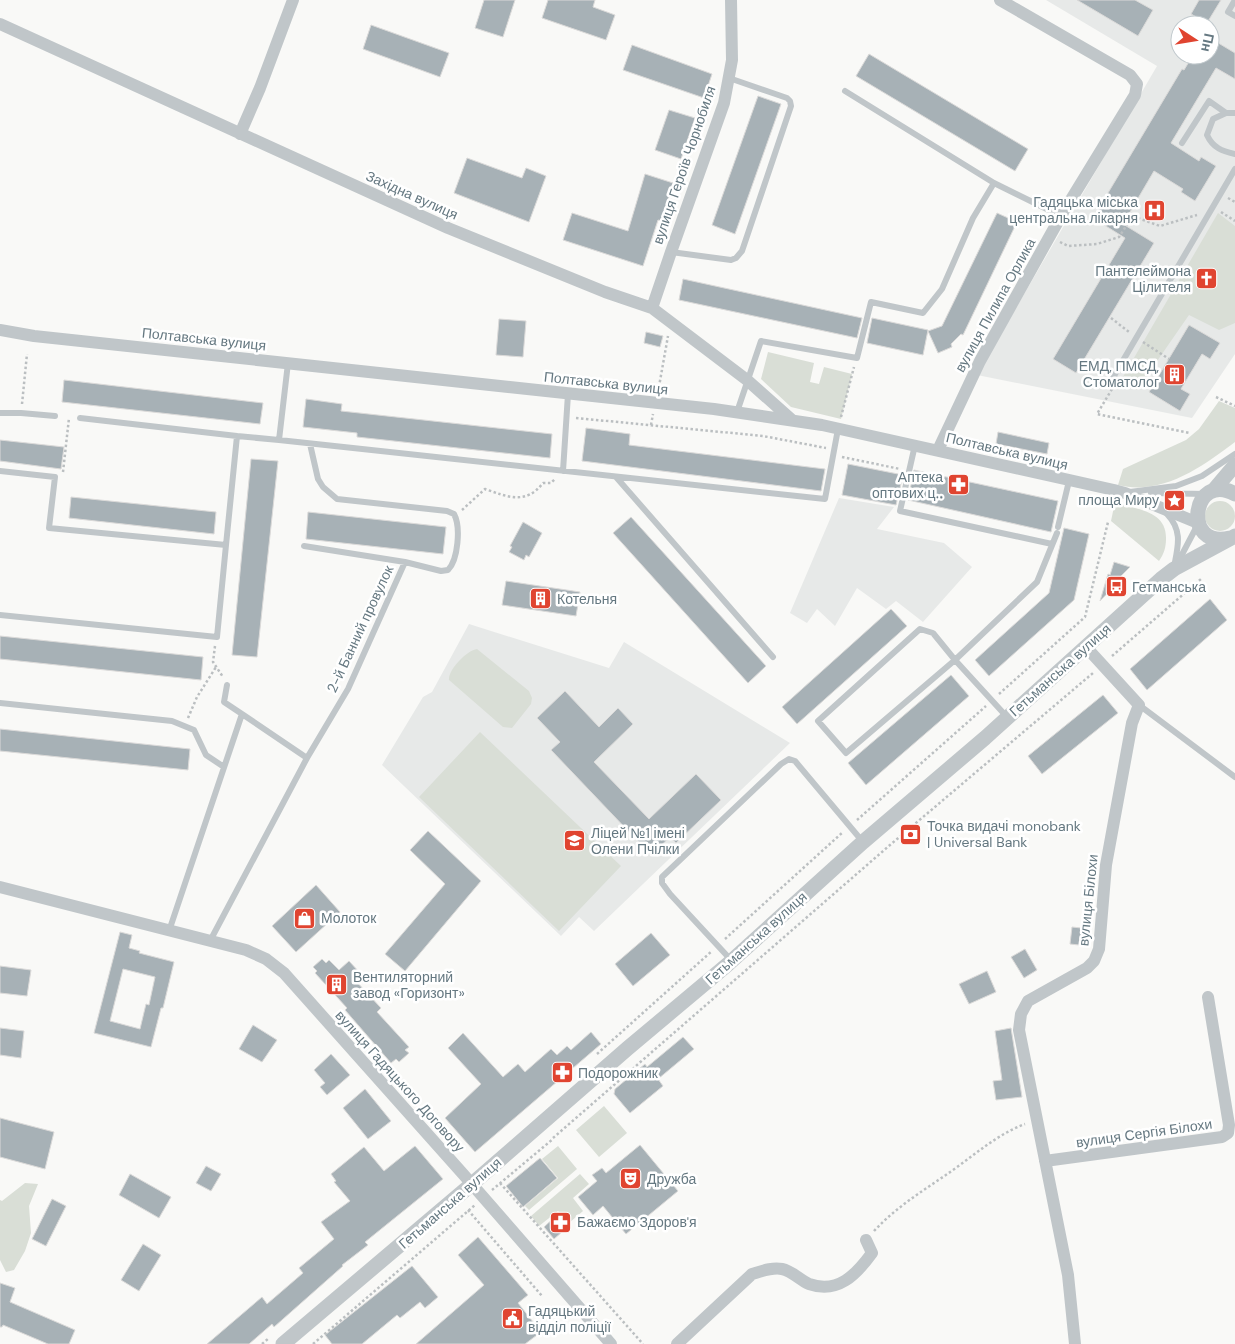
<svg xmlns="http://www.w3.org/2000/svg" width="1235" height="1344" viewBox="0 0 1235 1344" font-family="'DM Sans',sans-serif">
  <rect width="100%" height="100%" fill="#f9f9f7"/>
  <!-- built -->
  <path fill="#e7e9e8" fill-rule="evenodd" d="M1046,0H1235V354L1192,418L977,375L1157,66ZM1180,25H1210V55H1180Z
    M839,498L894,507L877,529L944,543L972,567L923,622L896,601L886,609L857,588L835,626L817,609L807,623L790,613Z
    M469,624L609,668L624,642L790,743L594,931L579,917L561,936L382,765L423,697L432,692Z"/>
  <!-- green -->
  <path fill="#d9ded6" d="M1218,213L1235,226V323L1219,330L1189,315L1137,390L1120,382Z
    M768,352L814,363L810,382L819,384L824,367L852,374L841,419L791,407L761,379Z
    M1219,401L1235,408V442C1202,467 1162,496 1118,485L1123,469L1186,440L1199,429Z
    M1205 516a15 15 0 1 1 30 0a15 15 0 1 1-30 0Z
    M1115,502C1136,510 1167,510 1166,539C1166,547 1164,554 1159,561L1111,521Z
    M477,649L529,691L532,698L531,704L512,728L503,727L449,680C448,670 467,650 477,649Z
    M480,732L621,866L559,931L419,797Z
    M604,1106L627,1133L599,1157L576,1130Z
    M558,1146L577,1169L529,1210L525,1206L558,1178L542,1159Z
    M580,1174L589,1184L573,1198L583,1211L569,1223L558,1211L539,1226L531,1216Z
    M25,1183L38,1184L29,1206L31,1233L25,1251L14,1270L6,1272L0,1260V1200L2,1201Z"/>
  <!-- building -->
  <path fill="#a7b1b6" stroke="#dbdad9" fill-rule="evenodd" d="M484,0H515L503,37L475,28Z
    M548,0H595L593,7L615,15L606,40L542,18Z
    M1077,0H1135L1153,10L1138,36Z
    M1199,0H1221L1207,23L1191,14Z
    M371,25L449,53L440,77L363,49Z
    M1210,38L1235,53V79L1216,68L1171,143L1199,161L1201,157L1216,166L1195,201L1181,192L1183,189L1154,171L1123,224L1154,243L1076,373L1053,359L1125,238L1093,218L1182,69L1184,70L1193,55H1210Z
    M632,45L712,74L704,98L623,70Z
    M869,54L1028,149L1015,171L856,76Z
    M758,96L781,104L735,234L712,225Z
    M669,110L695,118L681,159L655,150Z
    M467,158L522,178L526,168L546,176L529,222L454,193Z
    M645,174L673,183L662,221L658,220L643,266L563,240L572,213L628,231Z
    M997,213L1017,222L963,335L961,334L951,344L952,347L938,353L928,331L942,326Z
    M683,279L862,318L857,338L679,300Z
    M872,318L928,330L923,355L867,343Z
    M499,319L526,321L523,357L496,355Z
    M1189,325L1220,343L1210,359L1202,354L1181,389L1190,394L1180,411L1149,392Z
    M646,332L663,336L660,347L644,343Z
    M64,380L263,403L260,424L62,402Z
    M306,399L342,404L341,411L552,434L550,458L357,437V433L303,427Z
    M586,428L630,434L629,445L825,469L821,491L582,461Z
    M998,432L1049,443L1047,454L996,444Z
    M0,440L64,447L61,469L0,461Z
    M251,459L278,461L257,657L232,655Z
    M848,464L903,475L896,505L842,495Z
    M914,470L1058,501L1051,532L908,500Z
    M71,497L216,512L214,534L69,518Z
    M308,512L446,527L443,554L306,539Z
    M631,517L766,666L748,683L613,533Z
    M523,522L542,533L529,557L526,555L524,560L509,552L512,547L510,546Z
    M1064,528L1089,534L1074,600L989,676L975,660L1049,593Z
    M1114,562L1130,567L1120,577L1122,578L1100,601L1108,574L1110,575Z
    M506,581L580,592L576,616L502,605Z
    M1210,599L1227,620L1147,690L1130,669Z
    M891,609L907,626L797,724L782,707Z
    M0,636L203,657L201,680L0,659Z
    M951,675L969,696L866,785L848,763Z
    M565,691L599,727L618,708L633,724L594,762L649,819L696,774L721,800L676,843L670,837L651,855L551,750L560,742L537,718Z
    M1103,695L1118,713L1042,774L1028,756Z
    M0,729L190,749L188,770L0,751Z
    M428,831L481,881L405,971L385,954L445,884L410,850Z
    M316,885L340,912L296,952L272,926Z
    M1072,927L1090,929L1088,946L1070,944Z
    M120,932L132,935L129,948L140,951L139,953L174,962L163,1008H161L151,1047L94,1033ZM123,969L155,977L149,1005L146,1004L140,1029L110,1021Z
    M651,933L670,955L633,986L615,964Z
    M1025,949L1037,970L1024,978L1011,957Z
    M322,959L326,963L329,960L339,970L349,961L360,973L354,979L381,1008L377,1012L409,1047L405,1050L409,1053L399,1062L396,1059L391,1063L345,1010L347,1008L315,973L317,971L313,967Z
    M0,966L31,970L27,996L0,993Z
    M987,971L996,992L969,1004L959,984Z
    M253,1025L277,1040L262,1062L239,1049Z
    M0,1028L24,1031L21,1058L0,1055Z
    M1011,1028L1022,1097L996,1100L993,1081L1002,1080L995,1031Z
    M591,1032L601,1044L475,1152L445,1118L481,1084L448,1048L463,1033L503,1077L518,1064L525,1072L551,1049L557,1055L567,1046L571,1050Z
    M683,1037L694,1049L658,1079L663,1086L630,1113L614,1094L615,1089L645,1064L647,1067Z
    M331,1054L350,1075L327,1095L320,1087L325,1083L314,1070Z
    M365,1089L391,1121L368,1139L343,1108Z
    M0,1118L54,1132L45,1169L0,1157Z
    M640,1145L678,1191L626,1234L603,1206L593,1215L578,1197L597,1181L592,1175L602,1168L606,1173Z
    M415,1146L443,1179L365,1242L368,1245L342,1265L343,1266L274,1327L272,1324L249,1344H207L262,1297L267,1304L303,1273L299,1268L334,1239L321,1222L350,1201L334,1182L336,1181L331,1174L364,1147L384,1171Z
    M540,1158L557,1178L523,1207L506,1186Z
    M206,1166L221,1174L211,1191L196,1183Z
    M130,1174L171,1197L159,1218L119,1195Z
    M52,1199L66,1206L46,1246L32,1239Z
    M559,1213L570,1225L554,1239L544,1227Z
    M478,1237L528,1295L518,1303L541,1332L525,1344H416L484,1285L458,1255Z
    M143,1244L161,1255L139,1291L121,1280Z
    M412,1266L438,1297L425,1308L420,1302L400,1318L397,1315L362,1344H332L325,1335Z
    M0,1283L15,1288L10,1302L75,1330L69,1344H48L3,1325L2,1327H0Z"/>
  <g fill="none" stroke-linecap="round" stroke-linejoin="round">
    <!-- path -->
    <path stroke="#bbbfc1" stroke-width="2.5" stroke-dasharray="2.5 2.5" stroke-linecap="butt" d="M1228,198L1235,202
      M1221,212L1235,221
      M1060,242L1068,246L1097,244L1119,237L1128,223L1135,217L1160,226L1197,215
      M1111,318L1129,332
      M1143,342L1169,359
      M1112,389L1097,414L1190,433
      M658,392L668,336
      M1216,397L1235,406
      M22,404L27,354
      M841,417L854,367
      M576,418L763,436L826,448
      M651,425L653,414
      M842,457L900,469
      M63,472L69,418
      M462,510L485,489C508,497 526,505 543,483H551L555,479
      M215,646L213,662L223,677
      M1112,656L1201,579
      M999,694L1085,617L1108,522
      M188,718L197,697L216,667
      M857,820L986,706
      M725,939L843,832
      M597,1054L712,951
      M553,1138L890,845L1093,673
      M500,1183L643,1344
      M492,1190L553,1139
      M468,1210L542,1296
      M874,1231C897,1206 926,1189 953,1170C977,1153 998,1134 1025,1124
      M262,1344L269,1338
      M313,1344L475,1205"/>
    <!-- service -->
    <path stroke="#c0c6c9" stroke-width="6" d="M1235,0L1228,12L1235,16
      M845,91L994,183L1061,216
      M1235,113H1226L1213,119L1207,135C1213,148 1222,151 1235,154
      M1182,143L1209,101L1226,113
      M671,252L731,260L736,258L742,251L791,106L790,101L787,98L729,78
      M1111,381L1235,169
      M737,412L761,341L857,358L871,302L923,313L942,289L973,218L994,183
      M0,413H21L55,416
      M80,418L237,436
      M279,440L825,499L838,429
      M915,445L900,511L1052,544
      M0,471L55,477L49,528L226,545L237,436L279,440L288,363
      M563,471L568,394
      M616,477L773,657
      M1130,492L1176,486L1202,476L1235,454
      M1151,493L1206,494
      M1167,514C1183,531 1178,546 1174,567
      M1058,527L1069,481
      M304,546L405,562L441,571L448,570C458,560 461,527 454,514L447,511L337,499L323,487L318,479L310,444
      M1177,564L1198,524
      M0,615L217,637L226,545
      M920,629L933,633L955,660L846,753L818,721Z
      M227,685L224,702L242,714
      M0,703L172,721L194,730L206,755L224,767
      M1139,705L1235,777
      M1007,717L955,660L1037,582L1057,533
      M307,758L348,689L405,562
      M169,931L242,714L307,758L210,941
      M731,960L670,894L662,883V877L781,764L789,759L795,761L863,842"/>
    <!-- minor -->
    <path stroke="#c0c6c9" stroke-width="12" d="M0,24L448,228L605,292L652,308L747,380L792,420
      M240,134L260,88L293,0
      M652,308L671,252L724,103L732,60L731,0
      M0,330L34,336L714,409L822,425L1114,490L1125,493L1198,523
      M938,450L980,361L1061,216L1135,95L1137,84L1130,75L1000,0
      M0,887L246,950L266,959L284,973L463,1174L611,1344
      M1045,1161L1222,1137L1228,1133L1229,1125L1208,997
      M677,1344L752,1274C762,1271 772,1267 782,1269C792,1271 800,1280 809,1284C838,1294 856,1275 872,1253L866,1240
      M1075,1344L1068,1275L1019,1030L1021,1014L1028,1001L1087,968L1094,961L1099,949L1106,865L1132,723L1139,705L1086,647"/>
    <!-- tertiary -->
    <path stroke="#c0c6c9" stroke-width="15" d="M1213,491L1235,465
      M1230,538C1181,550 1192,470 1235,494
      M283,1344L472,1184L628,1048L727,965L863,842L985,738L1161,579L1174,569L1235,536"/>
  </g>
  <!-- icons -->
  <defs>
    <symbol id="hospital-square" viewBox="-11 -11 22 22"><rect x="-9" y="-9" width="18" height="18" rx="4" fill="#e04430" stroke="#fff"/><path d="M-5-5h3v3.5h4V-5h3V5h-3V1.5h-4V5h-3Z" fill="#fff"/></symbol>
    <symbol id="church-square" viewBox="-11 -11 22 22"><rect x="-9" y="-9" width="18" height="18" rx="4" fill="#e04430" stroke="#fff"/><path d="M-1.2-6h2.4v3.5h3.3v2.4h-3.3V6h-2.4V-.1h-3.3v-2.4h3.3Z" fill="#fff"/></symbol>
    <symbol id="building-square" viewBox="-11 -11 22 22"><rect x="-9" y="-9" width="18" height="18" rx="4" fill="#e04430" stroke="#fff"/><path d="M-4-6H4V6H1V3H-1V6H-4ZM-2.5-4.3h1.7v1.8h-1.7ZM.8-4.3h1.7v1.8H.8ZM-2.5-1h1.7V.8h-1.7ZM.8-1h1.7V.8H.8Z" fill="#fff"/></symbol>
    <symbol id="pharmacy-square" viewBox="-11 -11 22 22"><rect x="-9" y="-9" width="18" height="18" rx="4" fill="#e04430" stroke="#fff"/><path d="M-2-6h4v4h4v4h-4v4h-4v-4h-4v-4h4Z" fill="#fff"/></symbol>
    <symbol id="sight-square" viewBox="-11 -11 22 22"><rect x="-9" y="-9" width="18" height="18" rx="4" fill="#e04430" stroke="#fff"/><path d="M0-6L1.8-2.2L6-1.7L2.9 1.2L3.7 5.4L0 3.3L-3.7 5.4L-2.9 1.2L-6-1.7L-1.8-2.2Z" fill="#fff"/></symbol>
    <symbol id="bus-square" viewBox="-11 -11 22 22"><rect x="-9" y="-9" width="18" height="18" rx="4" fill="#e04430" stroke="#fff"/><path d="M-5-6H5V4H4V6H2V4H-2V6H-4V4H-5ZM-3.5-4V0h7V-4ZM-3.5 1.2v1.5H-2V1.2ZM2 1.2v1.5H3.5V1.2Z" fill="#fff"/></symbol>
    <symbol id="bank-square" viewBox="-11 -11 22 22"><rect x="-9" y="-9" width="18" height="18" rx="4" fill="#e04430" stroke="#fff"/><path d="M-6-4H6V4H-6ZM0-2.3a2.3 2.3 0 1 0 0 4.6a2.3 2.3 0 1 0 0-4.6Z" fill="#fff"/></symbol>
    <symbol id="school-square" viewBox="-11 -11 22 22"><rect x="-9" y="-9" width="18" height="18" rx="4" fill="#e04430" stroke="#fff"/><path d="M0-5L7-2L0 1L-7-2ZM-4 1L0 2.5L4 1V4Q0 6-4 4Z" fill="#fff"/></symbol>
    <symbol id="shop-square" viewBox="-11 -11 22 22"><rect x="-9" y="-9" width="18" height="18" rx="4" fill="#e04430" stroke="#fff"/><path d="M-5-2.5h2.3a2.7 3.5 0 0 1 5.4 0H5L5.5 6h-11ZM-1.5-2.5h3a1.5 2.3 0 0 0-3 0Z" fill="#fff"/></symbol>
    <symbol id="theatre-square" viewBox="-11 -11 22 22"><rect x="-9" y="-9" width="18" height="18" rx="4" fill="#e04430" stroke="#fff"/><path d="M-5-5.5Q0-4 5-5.5V0Q5 5 0 6Q-5 5-5 0ZM-3.3-2.5H-1v1.5H-3.3ZM1-2.5H3.3v1.5H1ZM-2.8 1Q0 5.5 2.8 1Z" fill="#fff"/></symbol>
    <symbol id="civic-square" viewBox="-11 -11 22 22"><rect x="-9" y="-9" width="18" height="18" rx="4" fill="#e04430" stroke="#fff"/><path d="M-.6-6.5H3V-4.5H.6V-3L4-1V1h2V6H-6V1h2V-1L-.6-3ZM-1.2 2.5V6h2.4V2.5Z" fill="#fff"/></symbol>
  </defs>
  <g fill-rule="evenodd">
    <use href="#hospital-square" x="1142" y="198" width="25" height="25"/>
    <use href="#church-square" x="1194" y="266" width="25" height="25"/>
    <use href="#building-square" x="1162" y="362" width="25" height="25"/>
    <use href="#pharmacy-square" x="946" y="472" width="25" height="25"/>
    <use href="#sight-square" x="1162" y="488" width="25" height="25"/>
    <use href="#bus-square" x="1104" y="574" width="25" height="25"/>
    <use href="#building-square" x="528" y="586" width="25" height="25"/>
    <use href="#bank-square" x="898" y="822" width="25" height="25"/>
    <use href="#school-square" x="562" y="828" width="25" height="25"/>
    <use href="#shop-square" x="292" y="906" width="25" height="25"/>
    <use href="#building-square" x="324" y="972" width="25" height="25"/>
    <use href="#pharmacy-square" x="550" y="1060" width="25" height="25"/>
    <use href="#theatre-square" x="618" y="1166" width="25" height="25"/>
    <use href="#pharmacy-square" x="548" y="1210" width="25" height="25"/>
    <use href="#civic-square" x="500" y="1306" width="25" height="25"/>
  </g>
  <g text-anchor="middle" stroke-width="5" stroke-linejoin="round" paint-order="stroke">
    <!-- street labels -->
    <g font-size="14" fill="#657881" stroke="#fff">
      <text transform="translate(684 165) rotate(-71)" y="5">вулиця Героїв Чорнобиля</text>
      <text transform="translate(412 195) rotate(24)" y="5">Західна вулиця</text>
      <text transform="translate(995 305) rotate(-61)" y="5">вулиця Пилипа Орлика</text>
      <text transform="translate(204 339) rotate(6)" y="5">Полтавська вулиця</text>
      <text transform="translate(606 383) rotate(6)" y="5">Полтавська вулиця</text>
      <text transform="translate(1007 451) rotate(13)" y="5">Полтавська вулиця</text>
      <text transform="translate(360 629) rotate(-65)" y="5">2-й Банний провулок</text>
      <text transform="translate(1060 670) rotate(-42)" y="5">Гетьманська вулиця</text>
      <text transform="translate(1088 900) rotate(-84)" y="5">вулиця Білохи</text>
      <text transform="translate(756 938) rotate(-42)" y="5">Гетьманська вулиця</text>
      <text transform="translate(400 1081) rotate(48)" y="5">вулиця Гадяцького Договору</text>
      <text transform="translate(1144 1133) rotate(-8)" y="5">вулиця Сергія Білохи</text>
      <text transform="translate(450 1203) rotate(-41)" y="5">Гетьманська вулиця</text>
    </g>
    <!-- poi labels -->
    <g font-size="14" fill="#657881" stroke="#fff" text-anchor="start">
      <text x="1138" y="207" text-anchor="end">Гадяцька міська<tspan x="1138" dy="16">центральна лікарня</tspan></text>
      <text x="1191" y="276" text-anchor="end">Пантелеймона<tspan x="1191" dy="16">Цілителя</tspan></text>
      <text x="1159" y="371" text-anchor="end">ЕМД, ПМСД,<tspan x="1159" dy="16">Стоматолог</tspan></text>
      <text x="943" y="482" text-anchor="end">Аптека<tspan x="943" dy="16">оптових ц‥</tspan></text>
      <text x="1159" y="505" text-anchor="end">площа Миру</text>
      <text x="1132" y="592">Гетманська</text>
      <text x="557" y="604">Котельня</text>
      <text x="927" y="831">Точка видачі monobank<tspan x="927" dy="16">| Universal Bank</tspan></text>
      <text x="591" y="838">Ліцей №1 імені<tspan x="591" dy="16">Олени Пчілки</tspan></text>
      <text x="321" y="923">Молоток</text>
      <text x="353" y="982">Вентиляторний<tspan x="353" dy="16">завод «Горизонт»</tspan></text>
      <text x="578" y="1078">Подорожник</text>
      <text x="647" y="1184">Дружба</text>
      <text x="577" y="1227">Бажаємо Здоров'я</text>
      <text x="528" y="1316">Гадяцький<tspan x="528" dy="16">відділ поліції</tspan></text>
    </g>
  </g>
  <!-- north arrow -->
  <g transform="translate(1195 40) rotate(102)"><circle r="24" fill="#ffffff" stroke="#c1c9cd"/>
  <path d="M0-4L9 19L0 12L-9 19Z" fill="#e04430"/>
  <text y="-8" font-size="14" font-weight="bold" text-anchor="middle" fill="#657881">Пн</text>
  </g>
</svg>
